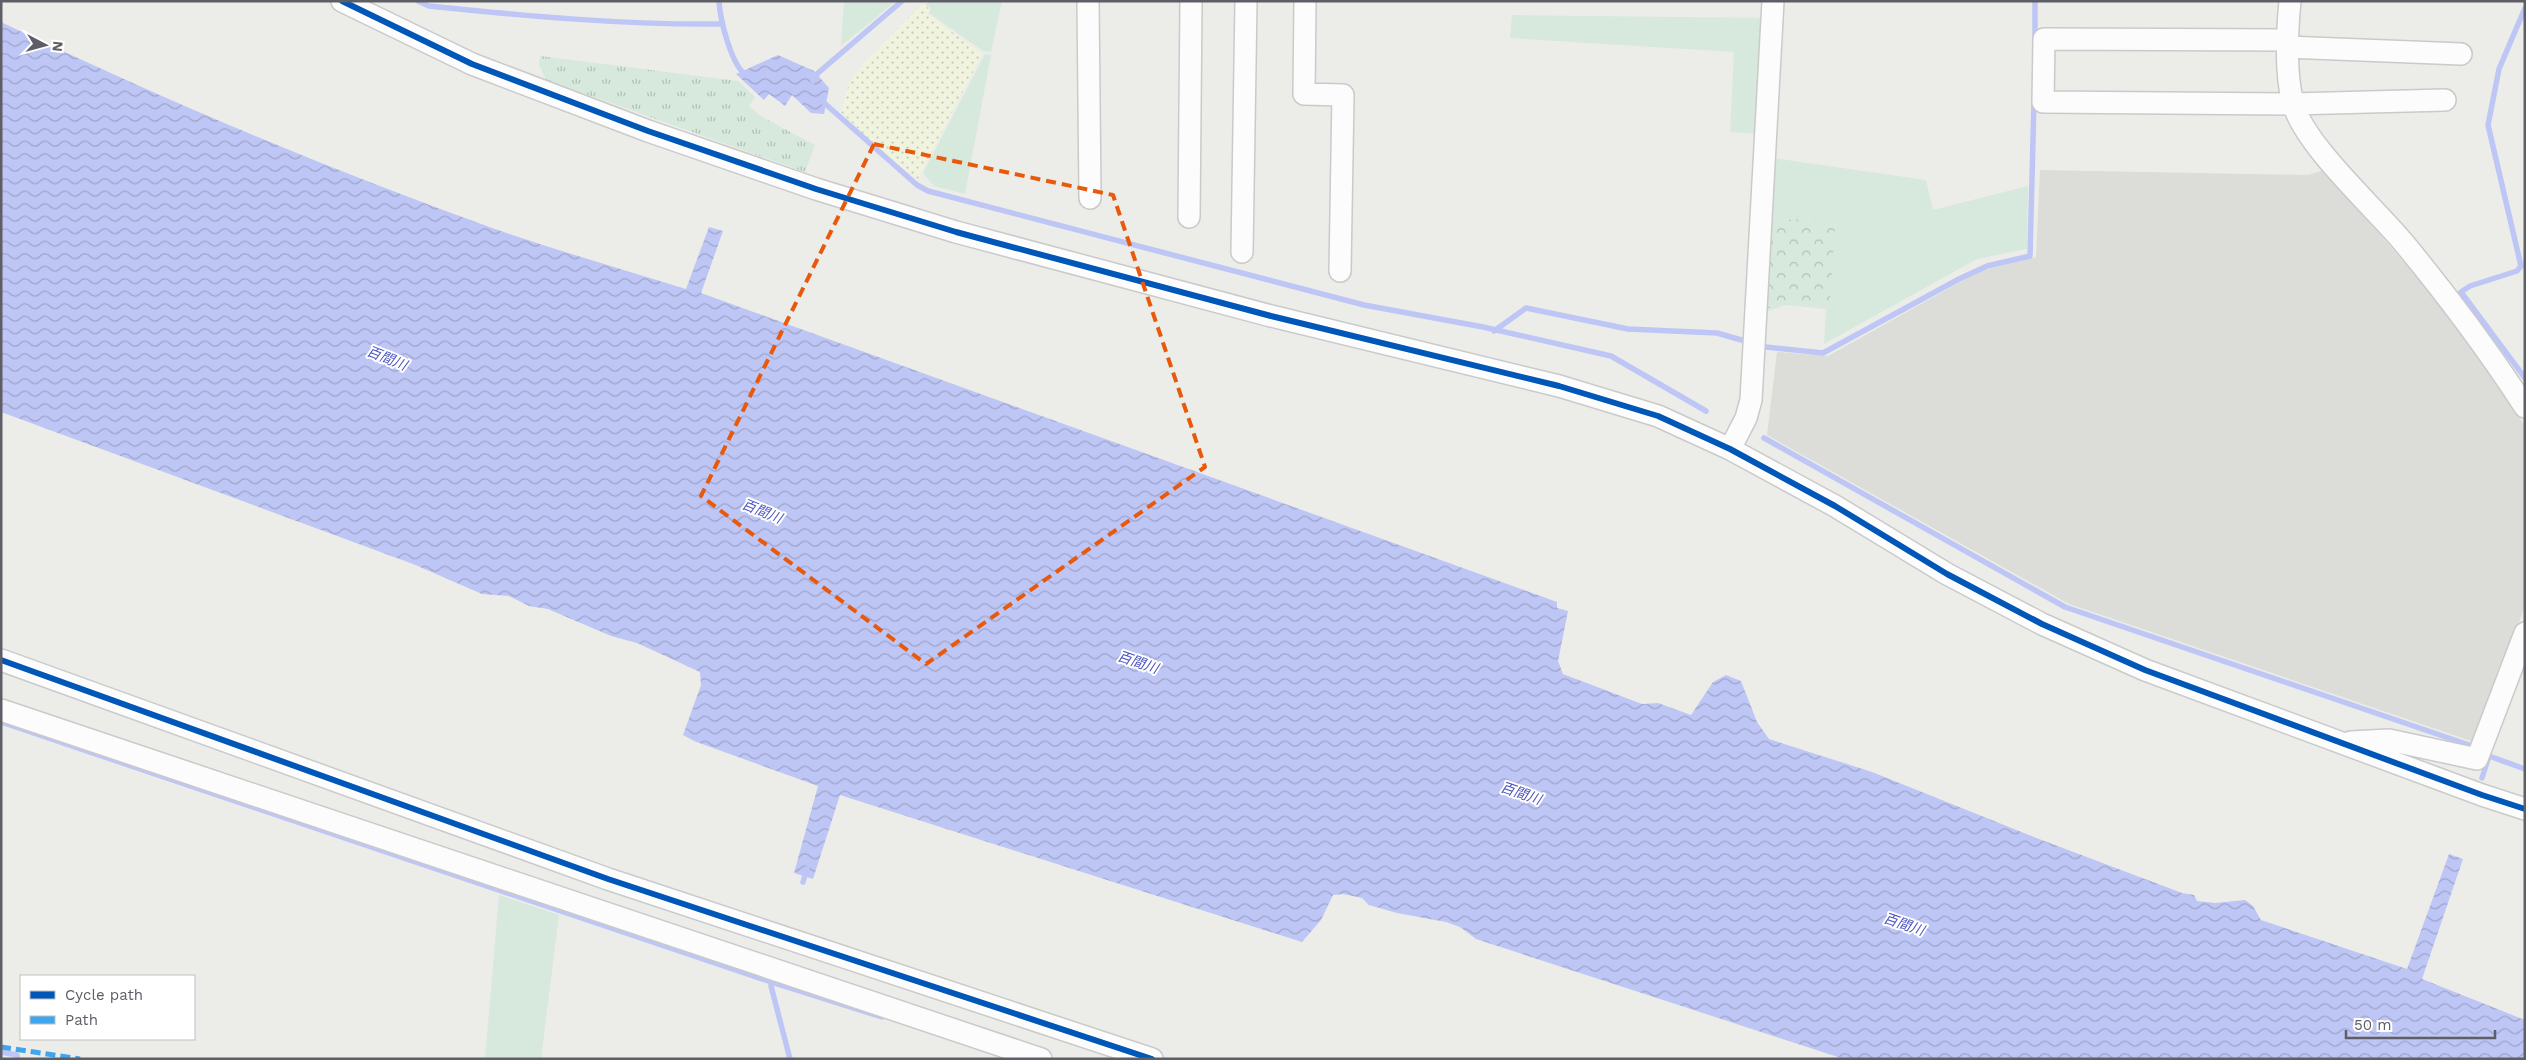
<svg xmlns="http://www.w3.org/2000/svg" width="2526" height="1060" viewBox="0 0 2526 1060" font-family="'Work Sans','Noto Sans JP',sans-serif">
  <defs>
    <pattern id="forest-crowns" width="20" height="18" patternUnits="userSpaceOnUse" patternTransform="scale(1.25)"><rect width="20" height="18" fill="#d6e9dc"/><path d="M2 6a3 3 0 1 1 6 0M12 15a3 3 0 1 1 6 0" fill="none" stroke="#b1c0b6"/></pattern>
    <pattern id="sand-dots" width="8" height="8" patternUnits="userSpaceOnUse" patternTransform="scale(1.25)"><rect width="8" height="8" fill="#f0f4df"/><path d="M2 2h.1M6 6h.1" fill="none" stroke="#c6c9b9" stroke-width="1.8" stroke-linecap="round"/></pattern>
    <pattern id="park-tufts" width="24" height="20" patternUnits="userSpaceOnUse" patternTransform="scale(1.25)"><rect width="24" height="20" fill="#d6e9dc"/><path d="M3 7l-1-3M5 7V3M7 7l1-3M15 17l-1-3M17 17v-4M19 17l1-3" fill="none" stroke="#b1c0b6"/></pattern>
    <pattern id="water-waves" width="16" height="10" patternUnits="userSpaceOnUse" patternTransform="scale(1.25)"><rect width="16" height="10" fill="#bec6f5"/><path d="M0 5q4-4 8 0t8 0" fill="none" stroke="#9ea4ca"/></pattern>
  </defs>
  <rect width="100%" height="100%" fill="#ecede8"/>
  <!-- industrial -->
  <path fill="#dcddd8" d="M2040,170L2308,175L2325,170L2448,314L2525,426V605L2477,743L2069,604L1767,435L1777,352L1828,356L1980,271L2036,257Z"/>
  <!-- grass -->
  <path fill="#d6e9dc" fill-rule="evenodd" d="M844,1H896L841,46Z
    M929,1H1002L991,52L983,51L929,13L931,8L926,5Z
    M1512,15L1767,18L1760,134L1730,132L1734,52L1510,38Z
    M985,54L991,55L965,194L934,186L923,173Z
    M1772,158L1926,180L1933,210L2028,186L2027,249L1977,259L1824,344L1826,309L1786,305L1762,313ZM1830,300L1818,306L1786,302Z
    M499,895L559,915L541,1059H485Z"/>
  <!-- forest -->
  <path fill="url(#forest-crowns)" d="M1805,219L1835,225L1830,300L1818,306L1786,302L1765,309L1771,221Z"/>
  <!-- sand -->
  <path fill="url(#sand-dots)" d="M922,4L930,9L927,14L982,54L918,179L883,153L841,112L849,83L864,63Z"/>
  <!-- park -->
  <path fill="url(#park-tufts)" d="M540,56L738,81L755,97L749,106L762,117L815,145L805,172L546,80L539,65Z"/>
  <!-- water -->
  <path fill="url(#water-waves)" d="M1,22C162,99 327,169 495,229C558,251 622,269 686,289L709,227L723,231L701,293L1557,602V608L1568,611L1558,661L1563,674L1642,704L1658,703L1691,715L1713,682L1726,675L1741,681L1757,722L1769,739L1872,772L2039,839L2182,893L2194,895L2197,901L2215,903L2245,900L2253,906L2261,920L2407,969L2449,854L2463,859L2422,979L2525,1020V1059H1844L1476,939L1460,927L1446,922L1397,913L1369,905L1362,898L1343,894L1333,895L1321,920L1302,942L840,795L813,879L794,873L818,786L694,741L683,735L701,685L700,672L637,643L611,636L548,609L529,606L509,596L482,594L413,564L1,412Z
    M778,55L814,71L829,88L824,114L811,113L792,95L785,106L769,94L764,100L736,74Z"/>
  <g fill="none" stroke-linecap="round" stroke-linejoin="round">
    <!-- stream -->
    <path stroke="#bec6f5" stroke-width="5.5" d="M418,1L429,6C526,16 623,25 721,24
      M719,1C720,19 731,65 746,75
      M2525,8L2499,69L2488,125L2521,266L2517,271L2470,286L2461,292L2525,378
      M2035,42V1
      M813,81L818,73L902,1
      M822,101L917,185L928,191L1364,305L1483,327L1611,356L1706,411
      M1494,331L1526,308L1628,329L1717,333L1766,347L1823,353L1959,279L1987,266L2030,256L2034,101
      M1764,438L2065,607L2475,747
      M1,722L771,982L882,1017
      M2489,756L2525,769
      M2482,778L2489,756
      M803,882L807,869
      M772,979L771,986L790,1059
      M1,1052L17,1055V1059"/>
    <defs>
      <path id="minor" d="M342,1L472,64L648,131L816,189L956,232L1271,316L1559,386L1658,416L1730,449L1835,506L1947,574L2042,624L2145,670L2482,795L2525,809
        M1088,1L1090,198
        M1305,1L1304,94L1343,95L1340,271
        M2290,1C2287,32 2285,73 2293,103C2304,145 2374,207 2403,242C2446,294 2488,350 2525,407
        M2287,40L2044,39L2043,102L2293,104L2445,100
        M2287,47L2461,54
        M1189,217L1191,1
        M1242,252L1246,1
        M1730,449L1746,418L1751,400L1773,1
        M1,660L608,879L1152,1059
        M1,710L1041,1059
        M2351,742L2389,740L2477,759L2525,633"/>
    </defs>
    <!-- minor casing -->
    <use href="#minor" stroke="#cacaca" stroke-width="24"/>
    <!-- minor -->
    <use href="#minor" stroke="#fcfcfc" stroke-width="21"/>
    <!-- quiet -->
    <path stroke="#41a5ee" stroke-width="5" stroke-dasharray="10 5" stroke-linecap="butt" d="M1,1047L80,1059"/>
    <defs>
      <path id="cycleway" d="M342,1L472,64L648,131L816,189L956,232L1271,316L1559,386L1658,416L1730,449L1835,506L1947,574L2042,624L2145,670L2482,795L2525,809
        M1,660L608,879L1152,1059"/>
    </defs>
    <!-- cycleway casing -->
    <use href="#cycleway" stroke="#fff" stroke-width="9"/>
    <!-- cycleway -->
    <use href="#cycleway" stroke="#0057b8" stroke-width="6"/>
  </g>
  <!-- marked area -->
  <path fill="none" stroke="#e8590c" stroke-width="4" stroke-dasharray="10 6" stroke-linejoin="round" d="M874,144L1113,195L1205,467L926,664L701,496Z"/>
  <g text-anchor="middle" stroke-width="4" stroke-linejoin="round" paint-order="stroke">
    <!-- water labels -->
    <g font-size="14" font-style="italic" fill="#4d54bf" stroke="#fff">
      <text transform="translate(387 358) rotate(22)" y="5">百間川</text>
      <text transform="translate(762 511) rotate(22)" y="5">百間川</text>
      <text transform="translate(1138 662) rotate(19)" y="5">百間川</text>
      <text transform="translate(1521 793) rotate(19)" y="5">百間川</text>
      <text transform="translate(1904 924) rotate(19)" y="5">百間川</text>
    </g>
  </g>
  <!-- border -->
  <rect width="2526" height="1060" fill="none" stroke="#5e5e66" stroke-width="5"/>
  <!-- legend -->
  <rect x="20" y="975" width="175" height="65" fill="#ffffff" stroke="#bfbfc2"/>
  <rect x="30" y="991" width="25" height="8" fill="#0057b8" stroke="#bfbfc2"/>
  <text x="65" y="1000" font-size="15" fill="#5e5e66">Cycle path</text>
  <rect x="30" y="1016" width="25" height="8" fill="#41a5ee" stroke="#bfbfc2"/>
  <text x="65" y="1025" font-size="15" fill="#5e5e66">Path</text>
  <!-- north arrow -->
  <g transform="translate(45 45) rotate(96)" stroke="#ffffff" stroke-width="4" paint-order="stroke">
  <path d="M0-4L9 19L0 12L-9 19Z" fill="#5e5e66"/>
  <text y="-8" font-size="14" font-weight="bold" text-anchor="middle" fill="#5e5e66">N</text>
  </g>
  <!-- scale -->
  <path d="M2346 1030v8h149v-8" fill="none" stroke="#5e5e66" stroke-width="2.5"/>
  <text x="2354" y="1030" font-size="15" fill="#5e5e66" stroke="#ffffff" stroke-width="4" paint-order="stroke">50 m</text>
</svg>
